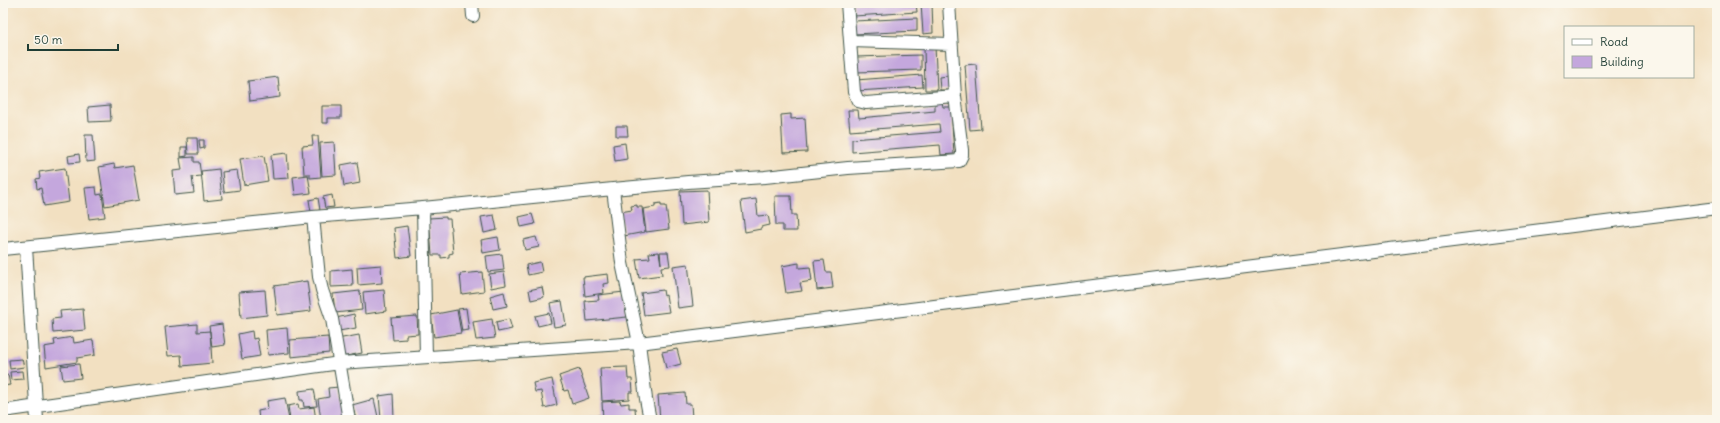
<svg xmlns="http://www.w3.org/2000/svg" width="1720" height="423" viewBox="0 0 1720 423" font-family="Delius,sans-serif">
  <rect width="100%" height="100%" fill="#fbf7ec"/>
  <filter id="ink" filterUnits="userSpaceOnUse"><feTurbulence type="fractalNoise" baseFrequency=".025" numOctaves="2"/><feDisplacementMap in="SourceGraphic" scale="8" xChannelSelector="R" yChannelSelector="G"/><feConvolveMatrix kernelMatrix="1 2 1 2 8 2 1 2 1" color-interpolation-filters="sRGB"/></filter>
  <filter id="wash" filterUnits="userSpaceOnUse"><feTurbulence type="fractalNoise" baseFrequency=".012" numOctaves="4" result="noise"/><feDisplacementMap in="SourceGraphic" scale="16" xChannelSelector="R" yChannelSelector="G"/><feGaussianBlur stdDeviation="0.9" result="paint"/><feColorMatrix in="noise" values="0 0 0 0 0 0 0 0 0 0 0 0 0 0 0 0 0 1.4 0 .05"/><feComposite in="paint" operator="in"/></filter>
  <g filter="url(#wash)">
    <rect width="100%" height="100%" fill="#f2e0c1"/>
    <g id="blocks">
      <!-- building -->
      <path fill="#c4a7dd" d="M853,3H916L917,12L854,16Z
        M921,3H932L933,33L923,34Z
        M917,18V31L854,34V21Z
        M935,46L937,90H925L924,47Z
        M921,55V70L856,72V57Z
        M976,64L981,129L970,130L965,65Z
        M922,75L923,87L856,91V80Z
        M948,76L949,90H940L939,77Z
        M278,77L280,97L250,101L248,81Z
        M942,102L943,107H951L954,154L941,155L940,145L852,152V139L940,132L939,124L850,131L848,110H858L859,118L935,111V103Z
        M110,105L111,121L89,122L88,107Z
        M322,106H341V118H328V123H322Z
        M791,114V119L805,118L807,152L783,153L781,115Z
        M616,126H627L628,136H616Z
        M85,135H93L95,161L86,162Z
        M312,136H318L321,177L310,178V174H304L302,146L313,145Z
        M187,138H197L198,154H188Z
        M199,140H204V148L200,149Z
        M334,142L336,175L322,176L320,143Z
        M625,143L627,159L615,161L613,145Z
        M181,147H187V156L181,157Z
        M287,153L289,178L273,179L271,155Z
        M79,154L80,162L69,163L68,156Z
        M264,156L268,181L244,185L240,159Z
        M194,157V162H199L201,176L192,177L194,193L175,195L173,171L182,170L180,158Z
        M357,162L360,183L344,186L341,165Z
        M114,164L115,168L133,165L139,200L105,206L99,167Z
        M65,168L69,202L44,206L41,188L37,189L36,179L40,178L39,172Z
        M219,169L222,199L204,201L201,171Z
        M237,170L240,190L224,192L222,172Z
        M308,175L311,193L295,195L293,177Z
        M96,187L97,195L102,194L105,217L89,219L85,188Z
        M707,190L709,222L682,225L680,191Z
        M332,195L334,207L325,208L323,197Z
        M775,196H791L792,215H796L797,231H783V225H776Z
        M318,198L320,210L311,212L309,200Z
        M756,199L758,216L768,215L770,225L761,227V229L745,232L741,201Z
        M661,203V206H666L669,229L646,232L643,209L655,207V204Z
        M637,205V207H642L645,232L624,236L620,212L632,210L631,206Z
        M532,214L535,224L521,227L519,217Z
        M494,215L497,230L484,233L481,217Z
        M446,217V219H450L453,253L449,254V257L441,258V255H432L429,218Z
        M407,226L411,256L397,258L394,228Z
        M498,237L500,250L483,253L481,240Z
        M536,237L539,247L525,250L523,240Z
        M659,252L661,264L660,252H668L670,266L661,267L662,275L639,278L636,259L650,258L649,253Z
        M502,254L504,270L488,272L486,256Z
        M824,260L826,272H831L833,288L817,290L814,261Z
        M540,262L542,272L528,275L526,265Z
        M799,263V268L810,267L812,281L800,283L802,291L786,293L782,266Z
        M688,264L693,306L678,308L673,266Z
        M381,265L382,283L358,285L357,267Z
        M352,269L353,286L331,287V271Z
        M482,272L484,291L462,294L460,274Z
        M504,272L506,285L491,288L489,274Z
        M608,274L609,283L603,284L604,293L585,296L583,277Z
        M307,281L311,311L277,315L274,286Z
        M542,287L544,297L531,300L529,290Z
        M265,290L267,315L241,318L239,292Z
        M384,290L386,311L365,314L363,292Z
        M663,290L664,296L666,295L669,312L644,315L641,293Z
        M360,291L362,310L335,313L333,294Z
        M504,292L507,306L493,309L490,296Z
        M624,292L627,317L587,321L585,301L599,300L598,295Z
        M562,301L566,325L554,327L550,303Z
        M466,308L469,330L462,331L458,309Z
        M83,309L85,330L53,333L52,319L61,318L60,311Z
        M457,310L461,333L434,337L431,315Z
        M549,313L551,323L538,326L535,316Z
        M354,314L356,328L339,331L336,318Z
        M417,316L418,334L406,335V339L393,340L391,318Z
        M492,319L495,338L476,340L473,322Z
        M509,319L512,329L498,332L496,322Z
        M197,324V332L210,331L212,363L182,366L181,355L168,356L165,327Z
        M222,324L225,345L212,347L209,326Z
        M287,328L289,353L268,355L266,330Z
        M252,331L253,339L257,338L260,356L242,359L238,334Z
        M359,335L362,353L341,357L337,339Z
        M73,337L74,343L93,340L95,355L77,358V362L46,367L44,347L55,345L54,340Z
        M328,337L329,353L291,357L290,340Z
        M677,349L681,364L666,368L662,352Z
        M22,359L24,367L10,369L9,360Z
        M79,364L81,378L63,380L61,366Z
        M627,367L628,379H632L633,392H629V399L602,401L600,368Z
        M579,369L589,398L572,404L568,390L564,391L559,376Z
        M4,370L5,376L8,375L10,385L3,386Z
        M22,371L23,379L11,380L10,372Z
        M552,379L557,405L544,408L541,391L535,392L533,383Z
        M339,387L344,420H321L318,399L329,397L328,388Z
        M314,389L317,406L304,407L303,400H300L299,391Z
        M685,393L686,404H691L692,418L660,420L658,395Z
        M393,394L394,418L381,419L379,396Z
        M285,398L289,420H270V418L259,420L258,411L268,409L267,401Z
        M374,399L378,417L366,420H356L352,405Z
        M620,401L621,404L629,403V408H635L636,420H603L602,402Z
        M298,404L299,409L314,407L316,420H290L288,406Z
        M600,415V420H572V419Z
        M53,416V420H48V417Z"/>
    </g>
  </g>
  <g filter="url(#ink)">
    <use href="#blocks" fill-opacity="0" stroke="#3f5549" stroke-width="1"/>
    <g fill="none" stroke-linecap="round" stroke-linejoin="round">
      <defs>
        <path id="street" d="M472,3L473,16
          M847,3L854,92L858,101L866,103L955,96
          M850,41L951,44
          M613,189L688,182L765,177L848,168L959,161L962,155V150L955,96L949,3
          M423,208L426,357
          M313,217L319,277L322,290L332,319L349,420
          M26,247L37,420
          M3,249L313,217L423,208L613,189L622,263L639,343L646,399L650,420
          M3,411L340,363L639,343L1717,208"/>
      </defs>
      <!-- street casing -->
      <use href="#street" stroke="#3f5549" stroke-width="14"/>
      <!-- street -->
      <use href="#street" stroke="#fff" stroke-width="12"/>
    </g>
  </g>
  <!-- margin -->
  <rect width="1720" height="423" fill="none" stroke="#fbf7ec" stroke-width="16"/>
  <!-- legend -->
  <rect x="1564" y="26" width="130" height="52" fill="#fbf7ec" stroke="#a3ada2"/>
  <rect x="1572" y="39" width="20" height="6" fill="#ffffff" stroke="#a3ada2"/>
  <text x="1600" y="46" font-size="12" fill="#1f3d34">Road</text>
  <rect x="1572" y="56" width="20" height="12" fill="#c4a7dd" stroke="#a3ada2"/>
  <text x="1600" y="66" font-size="12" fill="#1f3d34">Building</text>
  <!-- scale -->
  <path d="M28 44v6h90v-6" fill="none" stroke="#1f3d34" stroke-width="2"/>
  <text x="34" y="44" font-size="12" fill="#1f3d34" stroke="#fbf7ec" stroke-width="3" paint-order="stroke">50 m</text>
</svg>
